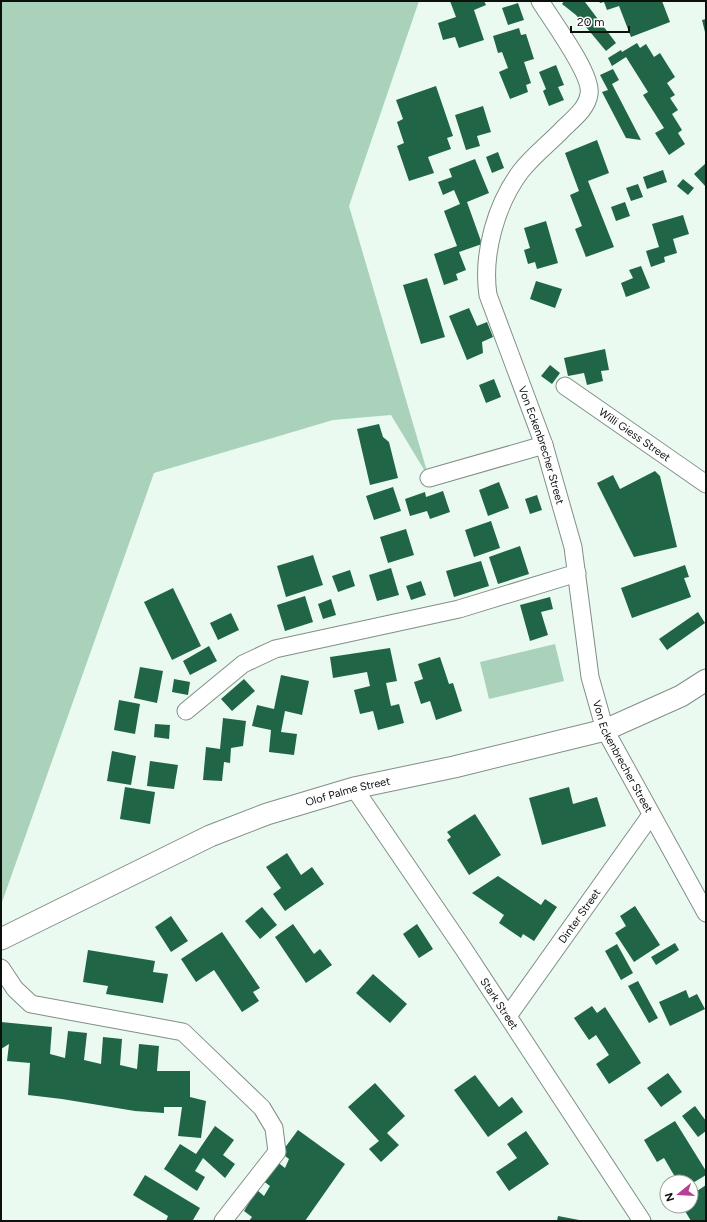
<svg xmlns="http://www.w3.org/2000/svg" width="707" height="1222" viewBox="0 0 707 1222" font-family="Figtree,sans-serif">
  <rect width="100%" height="100%" fill="#eafaf0"/>
  <!-- green -->
  <path fill="#aad2bb" d="M1,1H419L349,206L429,478L391,415L333,420L154,473L1,905Z
    M555,644L564,681L489,699L480,662Z"/>
  <!-- building -->
  <path fill="#206546" d="M450,1H484L486,5L474,10L484,40L459,48L455,37L443,40L438,23L456,17Z
    M564,1H588L585,2L616,43L606,51L576,15L562,4Z
    M599,1H662L670,22L631,37L619,6L607,10L604,2L600,3Z
    M518,3L524,20L508,25L502,8Z
    M706,19V32H705L702,20Z
    M519,28L521,35L526,34L534,59L524,62L531,83L526,85L528,92L510,99L499,72L508,68L502,52L498,53L493,36Z
    M637,43L640,48L646,44L654,57L660,53L675,77L667,83L675,95L670,98L678,110L672,114L682,130L678,133L685,144L669,155L655,133L664,128L643,95L648,92L626,57L612,66L608,58L621,50L622,52Z
    M556,65L564,85L558,87L564,100L549,106L543,91L546,89L539,72Z
    M613,69L619,80L612,84L641,140L626,138L602,92L608,90L600,75Z
    M436,86L453,136L447,138L451,149L428,157L434,173L409,181L397,146L404,143L397,122L403,119L396,100Z
    M483,106L491,132L477,136L480,146L466,150L455,115Z
    M597,140L609,173L588,181L614,247L586,257L575,229L582,226L570,195L579,191L565,153Z
    M498,152L504,168L492,173L486,157Z
    M475,159L489,193L467,202L482,244L459,252L466,270L456,274L458,280L444,285L434,254L457,246L444,211L460,204L454,190L443,195L438,182L452,177L449,169Z
    M706,163V187L694,174Z
    M663,170L667,182L647,189L643,177Z
    M683,179L694,188L688,195L677,186Z
    M638,184L643,197L631,201L626,188Z
    M625,202L630,216L616,221L611,207Z
    M683,215L689,234L673,239L677,253L664,257L665,262L651,267L646,251L659,247L652,224Z
    M546,221L558,263L537,269L535,262L528,264L524,250L530,248L524,228Z
    M641,266L650,288L626,297L621,283L633,278L629,270Z
    M427,278L445,337L421,344L403,285Z
    M536,281L562,289L555,308L530,299Z
    M469,308L477,326L487,322L493,337L482,342L483,353L467,360L449,316Z
    M605,349L609,370L601,371L603,381L587,385L584,373L568,376L564,358Z
    M550,365L560,373L552,384L541,376Z
    M494,379L501,397L486,403L479,385Z
    M379,424L383,437L389,442L398,478L370,485L357,429Z
    M655,471L660,476L677,547L634,557L597,483L613,475L620,489Z
    M499,482L509,508L488,516L479,490Z
    M393,487L401,511L374,520L366,496Z
    M443,491L450,512L430,519L427,511L410,516L405,499L425,492L426,497Z
    M537,495L542,510L530,514L525,499Z
    M491,521L500,548L474,557L465,530Z
    M406,529L414,555L388,563L380,537Z
    M520,546L529,574L498,584L489,557Z
    M313,555L323,585L286,597L277,566Z
    M481,561L489,586L454,597L446,571Z
    M685,565L689,577L684,578L691,597L632,618L621,588Z
    M391,568L399,595L377,601L369,575Z
    M350,570L355,586L338,592L332,576Z
    M421,581L426,595L411,600L406,586Z
    M173,588L201,646L172,660L144,602Z
    M305,596L313,622L285,631L277,605Z
    M550,597L553,609L541,612L548,635L530,641L520,605Z
    M331,599L336,615L323,619L318,604Z
    M698,612L705,623L667,650L659,639Z
    M231,613L239,630L218,640L210,623Z
    M209,646L217,661L190,675L183,661Z
    M390,648L397,681L386,683L391,706L399,704L404,723L378,730L373,711L360,714L354,690L370,686L367,672L333,678L330,657Z
    M440,657L449,684L453,683L462,711L436,720L430,701L421,704L414,682L423,679L418,664Z
    M140,667L163,671L157,703L134,698Z
    M281,675L309,681L302,715L285,711L281,732L297,734L294,755L269,752L271,730L252,726L257,705L274,709Z
    M174,679L190,682L188,695L172,692Z
    M244,679L255,691L232,711L221,699Z
    M119,700L140,704L135,734L114,730Z
    M223,718L246,721L243,746L231,748L230,763L224,762L222,781L203,780L206,747L220,749Z
    M155,724L170,725L169,739L154,737Z
    M112,751L136,756L131,785L107,781Z
    M150,761L178,765L174,789L147,786Z
    M125,787L155,792L150,824L120,819Z
    M569,787L573,804L597,797L606,826L542,845L529,798Z
    M475,814L501,855L469,875L447,840L451,837L447,832Z
    M287,853L301,875L312,867L324,884L285,911L273,894L281,888L266,867Z
    M498,876L541,905L545,899L557,907L534,941L523,934L521,938L499,923L504,915L472,893Z
    M635,906L660,945L634,962L615,933L626,926L620,916Z
    M262,907L277,925L260,939L245,921Z
    M171,916L188,941L171,952L155,927Z
    M293,924L314,954L320,949L332,965L306,983L275,937Z
    M417,924L433,949L419,958L403,934Z
    M222,932L260,988L253,992L259,1001L242,1012L214,970L196,982L181,959Z
    M675,943L679,950L656,965L651,957Z
    M617,944L633,973L621,980L605,951Z
    M88,950L155,961L153,972L168,974L163,1003L106,994L108,986L83,982Z
    M373,974L407,1004L390,1023L356,993Z
    M638,981L658,1018L649,1023L628,986Z
    M686,990L689,998L697,994L705,1009L670,1026L659,1002Z
    M592,1006L597,1013L605,1007L641,1063L609,1084L596,1064L609,1055L596,1035L589,1040L574,1018Z
    M1,1022L52,1027L50,1054L65,1058L68,1031L87,1033L84,1060L101,1064L103,1037L122,1039L120,1065L137,1069L139,1044L159,1046L157,1071H190V1097L206,1101L201,1138L178,1136L182,1107H164V1113L135,1111L62,1099L28,1095L30,1063L7,1061L9,1044L1,1049Z
    M668,1073L682,1092L661,1107L647,1088Z
    M475,1075L499,1107L512,1097L523,1112L488,1137L454,1090Z
    M375,1083L405,1116L387,1133L399,1145L381,1162L369,1149L379,1141L348,1107Z
    M695,1106L706,1121V1131L698,1137L682,1116Z
    M675,1121L706,1171V1175L691,1184V1182H678L664,1158L657,1162L644,1140Z
    M215,1126L234,1140L223,1155L235,1164L225,1178L203,1158L195,1171L205,1177L197,1191L164,1169L180,1144L196,1154Z
    M298,1130L345,1164L305,1221H249L252,1217L244,1211L257,1190L264,1196L270,1186L262,1180L276,1161L285,1168L289,1159L281,1153Z
    M526,1131L549,1164L509,1191L496,1172L517,1158L507,1144Z
    M145,1175L200,1208L193,1220L196,1221H166L168,1216L133,1195Z
    M706,1185V1221H691L682,1206H691V1195Z
    M558,1216L579,1220V1221H557Z"/>
  <g fill="none" stroke-linecap="round" stroke-linejoin="round">
    <defs>
      <g id="minor">
        <path id="s1" d="M540,1C551,19 593,75 589,94C587,110 570,121 560,132C547,145 532,157 521,171C496,204 482,254 488,295L544,445L573,547L590,677L605,730L706,913"/>
        <path id="s2" d="M565,386L706,484"/>
        <path d="M429,478L544,445"/>
        <path d="M186,711L243,664L275,649L459,609L577,573"/>
        <path id="s3" d="M354,788L463,948L642,1221"/>
        <path d="M1,968L15,989L31,1004L183,1032L262,1108L274,1128L277,1152L223,1221"/>
        <path id="s4" d="M508,1016L651,815"/>
      </g>
      <g id="tertiary">
        <path id="s5" d="M1,939L210,836L267,814L354,788L454,767L605,730L681,696L706,680"/>
      </g>
    </defs>
    <!-- minor casing -->
    <use href="#minor" stroke="#818f87" stroke-width="19"/>
    <!-- tertiary casing -->
    <use href="#tertiary" stroke="#818f87" stroke-width="23"/>
    <!-- minor -->
    <use href="#minor" stroke="#fff" stroke-width="17"/>
    <!-- tertiary -->
    <use href="#tertiary" stroke="#fff" stroke-width="21"/>
  </g>
  <g text-anchor="middle" stroke-width="4" stroke-linejoin="round" paint-order="stroke">
    <!-- street labels -->
    <g font-size="11" fill="#0c110e" stroke="#fff">
      <text dy="4" stroke="none"><textPath href="#s2" startOffset="85">Willi Giess Street</textPath></text>
      <text dy="4" stroke="none"><textPath href="#s1" startOffset="501">Von Eckenbrecher Street</textPath></text>
      <text dy="4" stroke="none"><textPath href="#s1" startOffset="825">Von Eckenbrecher Street</textPath></text>
      <text dy="4" stroke="none"><textPath href="#s5" startOffset="378">Olof Palme Street</textPath></text>
      <text dy="4" stroke="none"><textPath href="#s4" startOffset="123">Dinter Street</textPath></text>
      <text dy="4" stroke="none"><textPath href="#s3" startOffset="260">Stark Street</textPath></text>
    </g>
  </g>
  <!-- border -->
  <rect width="707" height="1222" fill="none" stroke="#0c110e" stroke-width="4"/>
  <!-- north arrow -->
  <g transform="translate(679 1194) rotate(252)"><circle r="19" fill="#ffffff" stroke="#9ea09f"/>
  <path d="M0-3L7 15L0 10L-7 15Z" fill="#b64096"/>
  <text y="-6" font-size="11" font-weight="bold" text-anchor="middle" fill="#0c110e">N</text>
  </g>
  <!-- scale -->
  <path d="M571 26v6h58v-6" fill="none" stroke="#0c110e" stroke-width="2"/>
  <text x="577" y="26" font-size="12" fill="#0c110e" stroke="#ffffff" stroke-width="3" paint-order="stroke">20 m</text>
</svg>
